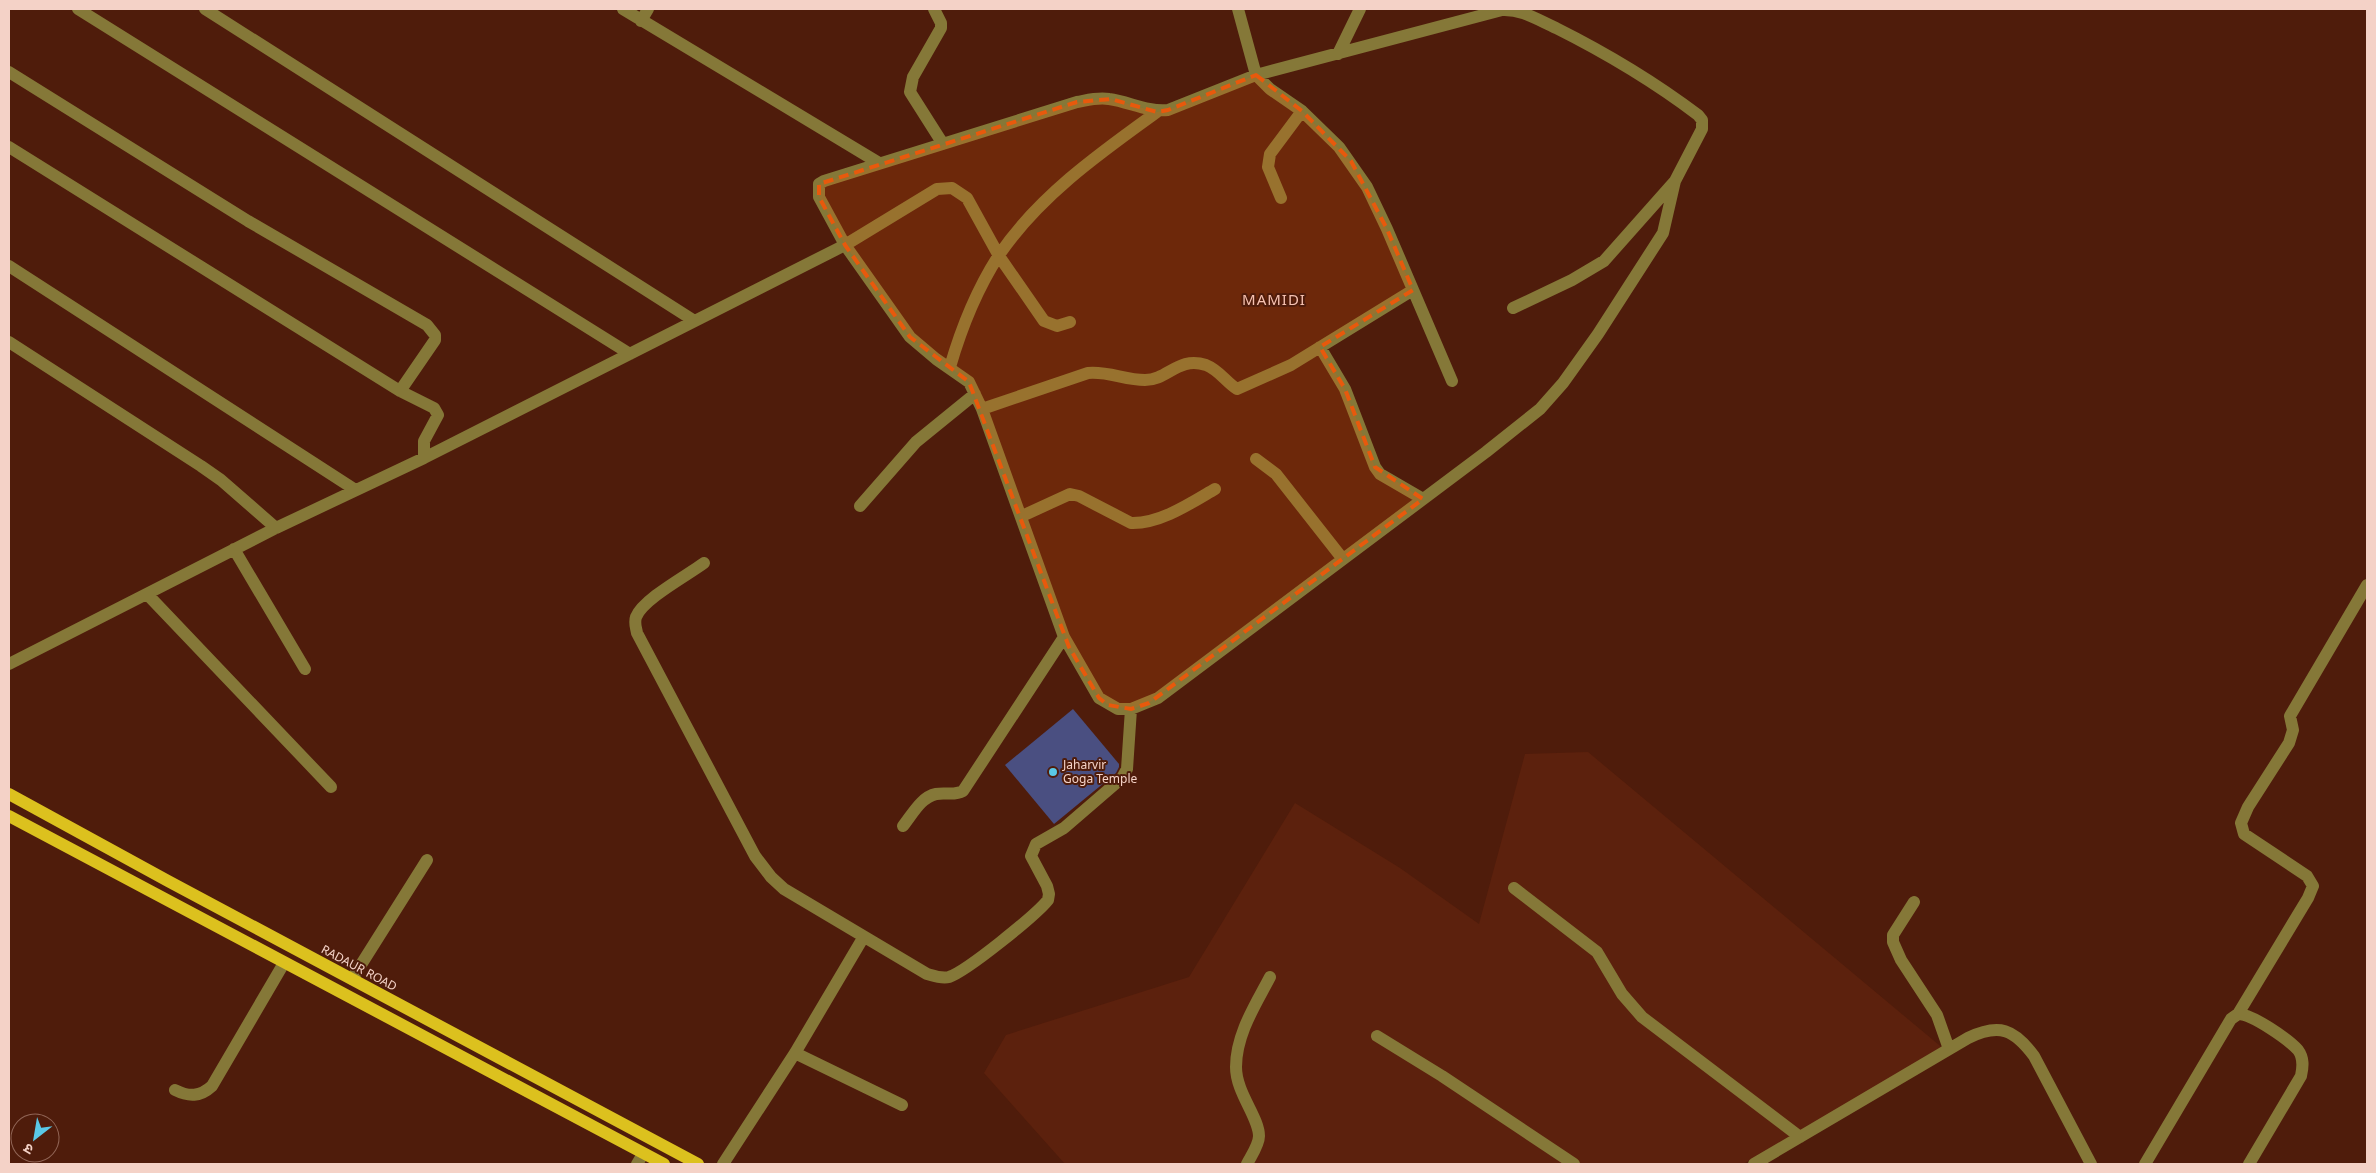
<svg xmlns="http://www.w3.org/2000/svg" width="2376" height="1173" viewBox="0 0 2376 1173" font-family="Georgia,'Noto Sans Devanagari',serif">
  <rect width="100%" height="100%" fill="#4f1c0b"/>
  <!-- built -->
  <path fill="#5c210d" d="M1588,752L1945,1050L1743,1164H1065L984,1073L1006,1035L1189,977L1295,803L1400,868L1479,924L1525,754Z"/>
  <!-- building -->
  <path fill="#4a4f81" d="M1073,709L1119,764V767L1116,773L1054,824L1005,765Z"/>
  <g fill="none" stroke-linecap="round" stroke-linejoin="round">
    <!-- minor -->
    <path stroke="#857838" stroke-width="12" d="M78,9L630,354
      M205,9L693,320
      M623,9L879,163
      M934,9L941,23V28L913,77L910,92L943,144
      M1238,9L1256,75L1270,89L1302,111L1339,147L1367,187L1387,229L1452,381
      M641,21L648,9
      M1338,54L1360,9
      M9,72L248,221L427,325L435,335V340L400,391
      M9,147L400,391L434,408L438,415L424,441V458
      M1281,198L1268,167L1270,154L1302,111
      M9,266L354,489
      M1513,308L1572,280L1604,261L1675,181L1702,129V120L1698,115C1653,81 1606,53 1556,28C1538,20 1522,9 1502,10L1256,75L1168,110C1147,112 1130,102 1109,99C1098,97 1088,100 1077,102L824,181L819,184V197L845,245L910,337L936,359L969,382L982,409L1064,637L1099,698L1118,709H1131L1158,698L1486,452L1540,409L1563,383L1598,334L1663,233L1675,181
      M9,342L201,466L221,480L276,528
      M1320,347L1345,389L1375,467L1380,474L1423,499
      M950,367C961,329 977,289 999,255C1039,196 1100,153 1157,112
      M982,409L1088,373C1108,371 1125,380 1145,380C1168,380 1178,356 1206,365C1219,370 1226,382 1237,389L1291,365L1413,290
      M1256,459L1276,474L1342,558
      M860,506L916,442L975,394
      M1022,516L1070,494L1079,496L1131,523C1160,524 1191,503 1215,489
      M234,549L305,669
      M704,563C688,575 643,599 636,617C634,623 636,627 637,633L755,856L771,877L784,889L927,974C934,976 942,979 949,977C967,971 1036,915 1048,900L1049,894L1047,886L1031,856L1036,844L1064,828L1122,778L1127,769L1131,709
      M147,594L331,787
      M9,664L276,528L424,458L845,245L937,189L952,188L967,198L999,256L1044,321L1057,326L1070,322
      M903,826C912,815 921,797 936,794C946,792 954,796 963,791L1064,637
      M1514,888L1597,952L1622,994L1642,1017L1800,1137
      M1914,902L1893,935V942L1901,960L1937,1015L1949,1049
      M352,979L427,860
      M2238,1014L2308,898L2313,886L2307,876L2244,834L2241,823L2248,807L2289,743L2293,730L2290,716L2367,585
      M1377,1036L1442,1076L1574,1164
      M795,1053L902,1105
      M175,1090C189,1097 200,1097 212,1086L284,963
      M637,1164L643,1154
      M723,1164L795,1053L863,938
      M1247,1164C1251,1156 1259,1145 1259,1136C1259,1117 1236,1093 1236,1067C1236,1034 1256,1004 1270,977
      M1754,1164L1968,1038C1999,1023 2014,1029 2034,1056L2091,1164
      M2145,1164L2231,1019L2238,1014C2252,1014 2288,1039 2298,1050C2304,1058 2303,1067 2301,1076L2249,1164"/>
    <!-- major -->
    <path stroke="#dcc11e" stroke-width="12" d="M9,794L168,881L698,1164
      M9,816L664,1164"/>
  </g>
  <!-- marked area -->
  <path fill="#e8590c" fill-opacity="0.2" stroke="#e8590c" stroke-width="4" stroke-dasharray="10 6" stroke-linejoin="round" d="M1256,75L1302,111L1351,161L1387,229L1413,290L1320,347L1345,389L1375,467L1423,499L1149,703L1131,709L1108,705L1099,698L1069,647L969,382L910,337L845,245L819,197V184L1077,102L1111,99L1157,112L1168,110Z"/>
  <!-- markers -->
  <circle fill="#5ac8e6" stroke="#4f1c0b" stroke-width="2" cx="1053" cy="772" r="5"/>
  <g text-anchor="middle" stroke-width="4" stroke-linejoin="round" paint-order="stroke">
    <!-- poi labels -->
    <g font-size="12" fill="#f4d2c7" stroke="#4f1c0b" text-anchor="start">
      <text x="1063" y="769">Jaharvir<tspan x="1063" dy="14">Goga Temple</tspan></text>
    </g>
    <!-- street labels -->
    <g font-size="12" fill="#f4d2c7" stroke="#4f1c0b">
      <text transform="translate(359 968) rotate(28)" y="4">RADAUR ROAD</text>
    </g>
    <!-- quarter labels -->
    <g font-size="15" letter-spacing="1" fill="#f6c2b1" stroke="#4f1c0b">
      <text x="1274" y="305">MAMIDI</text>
    </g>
  </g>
  <!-- border -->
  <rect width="2376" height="1173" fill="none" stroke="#f4d2c7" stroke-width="20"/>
  <!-- north arrow -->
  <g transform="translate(35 1138) rotate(211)"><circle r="24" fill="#4f1c0b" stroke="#916556"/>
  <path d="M0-4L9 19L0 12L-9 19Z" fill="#5ac8e6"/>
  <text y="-8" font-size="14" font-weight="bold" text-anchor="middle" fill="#f4d2c7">उ</text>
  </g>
</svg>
